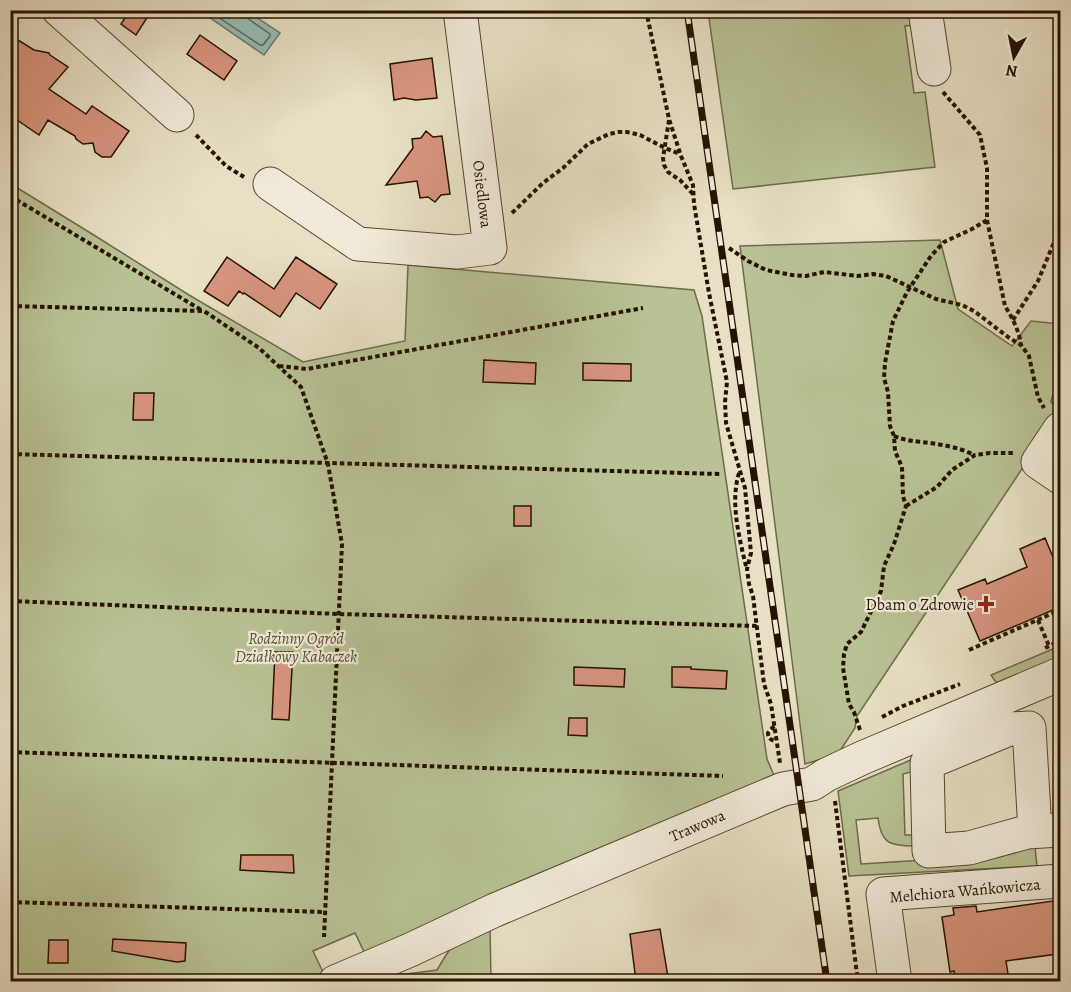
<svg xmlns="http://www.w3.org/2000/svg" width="1071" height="992" viewBox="0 0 1071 992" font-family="Alegreya,serif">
  <rect width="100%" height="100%" fill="#e8e0c5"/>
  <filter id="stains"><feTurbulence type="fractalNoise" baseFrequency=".00333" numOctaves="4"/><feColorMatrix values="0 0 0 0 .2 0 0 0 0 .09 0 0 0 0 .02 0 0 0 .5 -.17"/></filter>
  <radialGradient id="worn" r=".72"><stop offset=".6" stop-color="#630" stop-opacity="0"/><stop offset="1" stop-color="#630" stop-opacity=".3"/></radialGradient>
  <!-- green -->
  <path fill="#b8c294" stroke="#6e6a4a" stroke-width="1.5" d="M708,11H913L915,25L905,26L914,93L925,92L935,167L733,189Z
    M11,184L97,237L189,295L303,362L405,341L408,265L694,290L702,316L767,759L776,780L368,960L355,933L313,951L323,972L322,977L317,981L11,982Z
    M940,240L958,309L1012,346L1031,321L1060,324V384L1052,397L1051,402L1060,412L857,716L855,728L838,754L805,764L740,246Z
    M1060,646V662L1001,685L995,681L991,675Z
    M920,756L918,770L903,774L905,835H919L914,846C889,846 881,843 878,818L856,820L861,864L973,857L1034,838L1037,866L849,876L838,791Z
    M490,926L491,981L388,982L399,975L437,970L446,955L456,941Z"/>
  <!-- water -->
  <path fill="#97bdb7" stroke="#69796e" stroke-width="1.5" d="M209,11H247L280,33L264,55L206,15Z"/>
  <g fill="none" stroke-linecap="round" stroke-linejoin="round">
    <!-- shore -->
    <path stroke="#5e685c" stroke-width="1.5" d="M213,10L215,15L260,45H263L270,36V34L247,18L245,10"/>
  </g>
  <!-- building -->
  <path fill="#d8957f" stroke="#251200" stroke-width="1.5" d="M130,10H152L136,35L121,24Z
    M10,35L34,50L49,53L50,55L68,67L49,89L86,114L92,106L129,131L111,157H102L95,152L93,143L83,144L76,139L75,136L48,120L39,135L10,115Z
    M200,35L237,61L224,80L187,54Z
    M432,58L437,98L416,100L404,98L394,100L390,64Z
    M426,131L433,137L442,136L450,194L441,195L435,202L428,197L420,198L417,181L386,185L413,148L412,139L421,138Z
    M227,257L274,289L296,257L337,284L320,309L296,293L280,317L244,293L243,294L239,291L228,306L204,291Z
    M484,360L536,363L535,384L483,382Z
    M583,363L631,364V381L583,380Z
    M134,393H154L153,420H133Z
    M514,506H531V526H514Z
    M1045,538L1060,574V607L980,641L958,590L985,579L987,584L1027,567L1020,549Z
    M275,652H293L289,720L272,719Z
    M574,667L625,669L624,687L574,685Z
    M672,667H691V669L727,671L726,689L672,687Z
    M569,718H587V736L568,735Z
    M241,855H293L294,873L240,870Z
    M1060,900V947H1056L1057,954L1006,961L1009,981H956L954,971L950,972L942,917L954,915L953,908L976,906L977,912Z
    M660,929L668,977L636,981L630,934Z
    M113,939L186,943L185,961L177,962L112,951Z
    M49,940H68V963H48Z"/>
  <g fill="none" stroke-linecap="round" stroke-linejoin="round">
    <defs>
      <path id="minor" d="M59,10L177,115
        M925,10L934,69
        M270,184L358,244L457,252L490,248L460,10
        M1060,429L1038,462L1060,477
        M1035,831L1029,728L1009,729L927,763L929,851L969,848L1027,832L1060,830
        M335,982L410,950L495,910L783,789L812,784L826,775L862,758L1060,674
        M895,982L883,894L1060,881"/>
    </defs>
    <!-- minor casing -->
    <use href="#minor" stroke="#564631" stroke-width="35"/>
    <!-- path -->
    <path stroke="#251200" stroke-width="4" stroke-dasharray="4.5 3" stroke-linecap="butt" d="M646,10L669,119L681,156L693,185L694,204L709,293L727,382L725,402L726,423L745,488L751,553L747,569L749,584L753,596L764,684L771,704L780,763
      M943,92L980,135L987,168V220L1005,306C1012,317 1019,331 1021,344
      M669,120L663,158L664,165L668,172L680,180L693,194
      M196,135L226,166L244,177
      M10,196L203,311
      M512,213L543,183L563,168L588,144L609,134L618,132H627L640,135L665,148L680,154
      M729,248L748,261L766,270L792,275L806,276L824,272L858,276L873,274L886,276L936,299L962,305L974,311L1008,337L1021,345L1029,356L1038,397L1044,408
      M10,306L204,311L259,348L301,387L328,464L342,544L324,937
      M1013,320L1038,281L1055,240L1060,235
      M279,366L307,369L643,308
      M894,436C904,440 912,441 922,442C939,444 959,447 974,455
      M10,454L720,474
      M739,473C730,502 739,537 746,566
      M906,506L937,487L952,470L975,455L990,453H1014
      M10,601L339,614L757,626
      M1038,620L1049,646
      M1045,648L1060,641
      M969,650L1060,610
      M882,717L903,706L960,684
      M774,726L768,733C768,739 771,740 776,741
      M860,730L854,712L849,704L843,668L844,654L847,644L861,632L881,591L884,566L894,544L906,506L903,496L902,467L895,451L894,436L890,426L888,392L884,378L885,363L893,321L907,292L931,256L944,242L972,229L987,220
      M10,752L723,776
      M835,801L858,982
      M10,902L325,912"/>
    <!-- minor -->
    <use href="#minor" stroke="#f0ebd9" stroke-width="33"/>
    <defs>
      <path id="rail" d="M687,10L827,982"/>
    </defs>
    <!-- rail casing -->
    <use href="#rail" stroke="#251200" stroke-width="7"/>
    <!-- rail -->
    <use href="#rail" stroke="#f0ebd9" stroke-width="4.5" stroke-dasharray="14" stroke-linecap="butt"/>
  </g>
  <!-- markers -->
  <path fill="#8f2418" stroke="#f0ebd9" stroke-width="2" d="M983 595h6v6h6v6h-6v6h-6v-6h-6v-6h6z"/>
  <g text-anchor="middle" stroke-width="4.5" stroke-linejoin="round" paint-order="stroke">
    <!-- street labels -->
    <g font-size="16" fill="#251200" stroke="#f0ebd9">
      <text transform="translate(483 194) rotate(83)" y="6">Osiedlowa</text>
      <text transform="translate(697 825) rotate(-23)" y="6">Trawowa</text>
      <text transform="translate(965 890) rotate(-5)" y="6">Melchiora Wańkowicza</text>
    </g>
    <!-- poi labels -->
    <g font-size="16" fill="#251200" stroke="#f0ebd9" text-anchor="end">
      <text x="974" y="610">Dbam o Zdrowie</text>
    </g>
    <!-- park labels -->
    <g font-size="16" font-style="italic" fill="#585034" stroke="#f0ebd9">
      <text x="296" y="644">Rodzinny Ogród<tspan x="296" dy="18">Działkowy Kabaczek</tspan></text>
    </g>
  </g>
  <!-- margin -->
  <rect width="1071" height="992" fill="none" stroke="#e8e0c5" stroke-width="36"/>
  <rect x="12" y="12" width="1047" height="968" fill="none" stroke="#251200" stroke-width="3"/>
  <rect x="18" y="18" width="1035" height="956" fill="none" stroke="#251200" stroke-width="1.5"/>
  <!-- north arrow -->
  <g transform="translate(1014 57) rotate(189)" stroke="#f0ebd9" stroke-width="4.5" paint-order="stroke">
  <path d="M0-4.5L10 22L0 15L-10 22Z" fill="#251200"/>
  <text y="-9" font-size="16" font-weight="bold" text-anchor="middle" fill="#251200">N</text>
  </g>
  <rect width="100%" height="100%" filter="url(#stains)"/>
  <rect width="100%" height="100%" fill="url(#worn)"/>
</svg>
